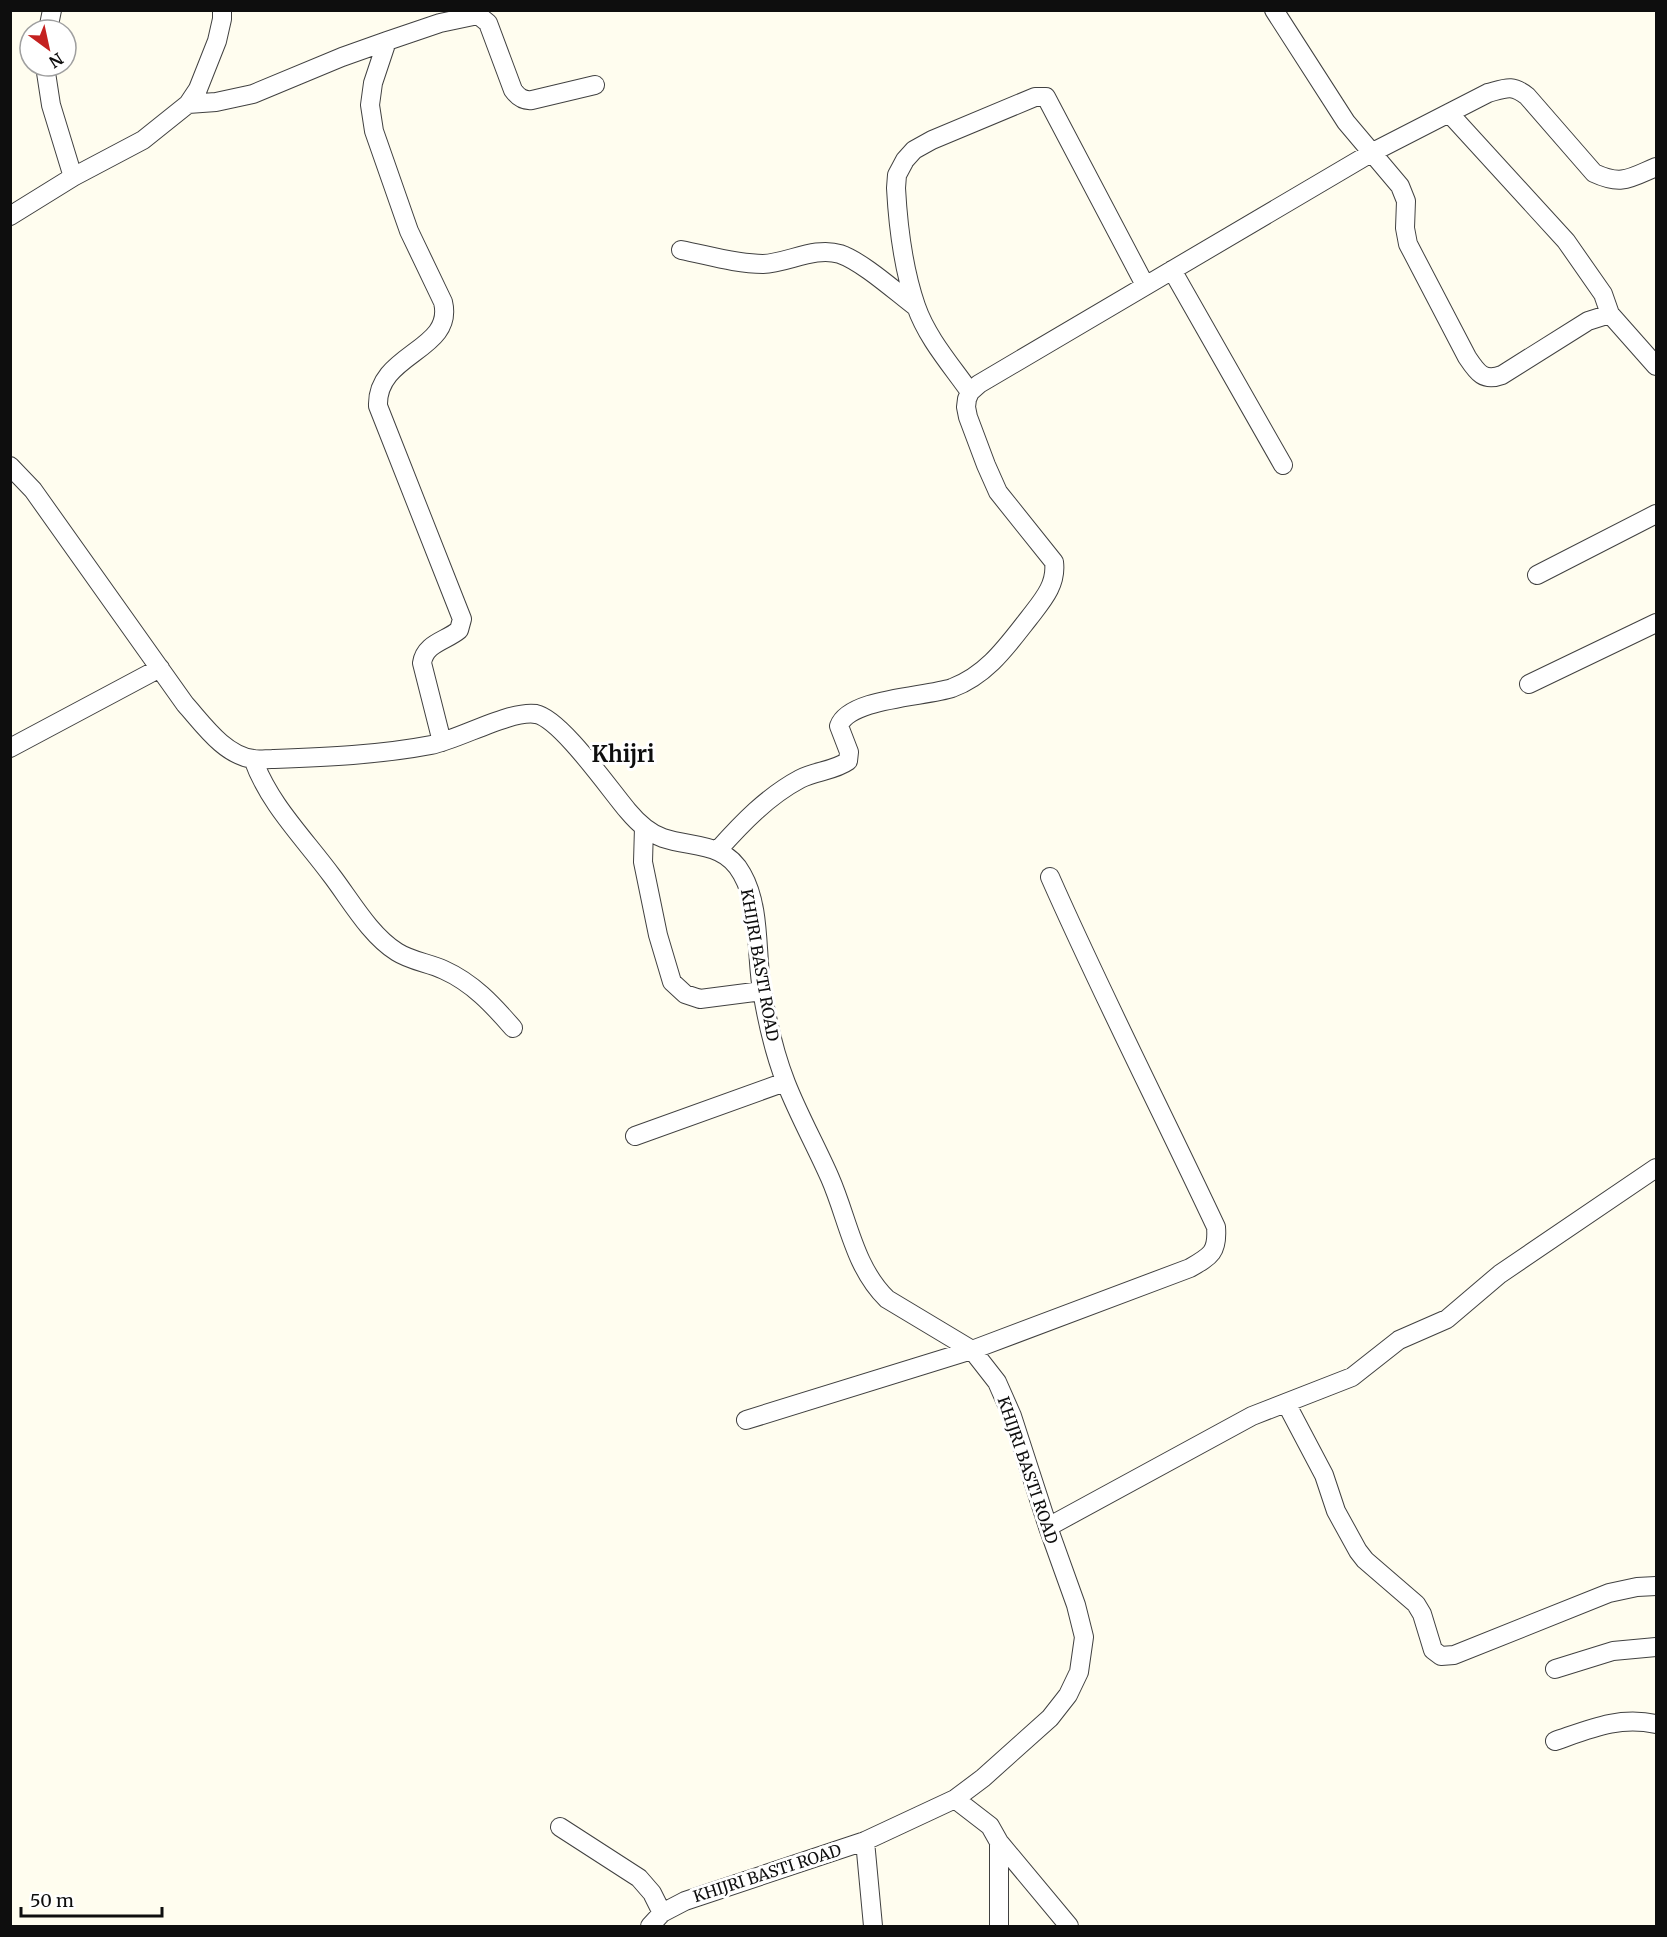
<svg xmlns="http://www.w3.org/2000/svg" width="1667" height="1937" viewBox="0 0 1667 1937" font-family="Merriweather,serif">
  <rect width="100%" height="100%" fill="#fffdef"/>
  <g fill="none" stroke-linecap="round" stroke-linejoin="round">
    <defs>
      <path id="street" d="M1274,10L1346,122L1400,186L1406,201L1405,228L1408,244L1467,357C1477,372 1483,382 1502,375L1588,321L1610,314L1656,366
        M48,30L52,10
        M387,41L373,83L370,105L374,131L409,231L443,302C455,351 376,353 378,406L462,619L459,630C446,641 425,643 422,663L442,742
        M45,66L51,105L73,177
        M188,104L216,102L253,94L342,57L387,41L440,23L478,15L488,23L513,90C518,97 523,101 532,100L595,85
        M1449,113L1566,241L1603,294L1610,314
        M10,216L73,177L143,140L188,104L198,89L217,41L222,19V10
        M681,250C707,255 736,264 763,264C788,263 815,246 840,254C863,262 896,292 916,307
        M1172,270L1283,465
        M970,392C951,365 927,338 916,306C904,271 898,225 896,188L897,175L905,160L914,150L932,140L1035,97H1046L1145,285
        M10,466L33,490L185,704C203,724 224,755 253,759C259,760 266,759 272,759C324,757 379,755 431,745C460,739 510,710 536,714C561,719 610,790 628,811C638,823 649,833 663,838C693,848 725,842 742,874C762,909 755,957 763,996C768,1025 775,1055 786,1083C799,1116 816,1146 830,1178C848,1219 854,1267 887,1299L972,1350L997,1382L1012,1416L1048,1527L1076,1605L1084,1637L1079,1672L1068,1695L1050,1718L983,1778L955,1799L865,1841L685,1901L662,1913L650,1926
        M1537,575L1656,514
        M1529,684L1656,623
        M10,748L160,668
        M253,759C269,804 304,838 332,876C351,901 370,935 397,952C411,961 429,963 444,970C473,983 493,1005 513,1028
        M644,827L643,862L658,935L672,982L685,994L700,999L762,991
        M718,850C742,823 768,796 800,779C815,771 834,771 848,761L849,752L839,726C849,698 925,697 952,688C987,675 1007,646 1029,618C1042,601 1057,585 1054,562L998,492L986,465L968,417L966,407L967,399L970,392L979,384L1371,153L1488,93C1506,88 1512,84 1527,96L1594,173C1622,186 1630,178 1656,167
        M635,1136L785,1082
        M1286,1403L1324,1475L1336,1511L1358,1551L1365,1560L1416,1604L1422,1614L1433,1650L1441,1656L1454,1655L1609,1593L1637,1587L1656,1586
        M746,1420L972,1350L1190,1268C1211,1256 1218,1252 1216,1227C1161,1110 1102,995 1050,877
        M1048,1527L1252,1416L1352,1377L1399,1340L1447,1319L1500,1274L1656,1168
        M1555,1669L1613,1651L1656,1647
        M1555,1741C1590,1729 1618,1716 1656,1724
        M955,1799L990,1826L999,1842V1926
        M560,1827L639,1878L652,1893L662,1913
        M865,1841L873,1926
        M999,1842L1069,1926"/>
    </defs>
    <!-- street casing -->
    <use href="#street" stroke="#414141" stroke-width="20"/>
    <!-- street -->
    <use href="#street" stroke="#fff" stroke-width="18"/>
  </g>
  <g text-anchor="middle" stroke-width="6" stroke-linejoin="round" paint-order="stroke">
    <!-- street labels -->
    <g font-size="16" fill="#0e0e0e" stroke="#fff">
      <text transform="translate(760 965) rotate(80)" y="6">KHIJRI BASTI ROAD</text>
      <text transform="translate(1028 1470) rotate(71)" y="6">KHIJRI BASTI ROAD</text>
      <text transform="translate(767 1873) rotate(-18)" y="6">KHIJRI BASTI ROAD</text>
    </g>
    <!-- district labels -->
    <g font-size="22" font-weight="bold" fill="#0e0e0e" stroke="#fff">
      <text x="623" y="762">Khijri</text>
    </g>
  </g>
  <!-- border -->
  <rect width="1667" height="1937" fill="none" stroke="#0e0e0e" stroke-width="24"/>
  <!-- north arrow -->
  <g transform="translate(48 48) rotate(147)"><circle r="28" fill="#ffffff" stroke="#9f9f9f" stroke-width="1.5"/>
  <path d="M0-4.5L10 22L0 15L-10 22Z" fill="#c42120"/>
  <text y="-9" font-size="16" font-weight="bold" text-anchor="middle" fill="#0e0e0e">N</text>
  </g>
  <!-- scale -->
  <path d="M21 1907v9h141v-9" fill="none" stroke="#0e0e0e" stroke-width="3"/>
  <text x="30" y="1907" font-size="18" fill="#0e0e0e" stroke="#ffffff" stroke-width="4.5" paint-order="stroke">50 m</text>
</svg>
